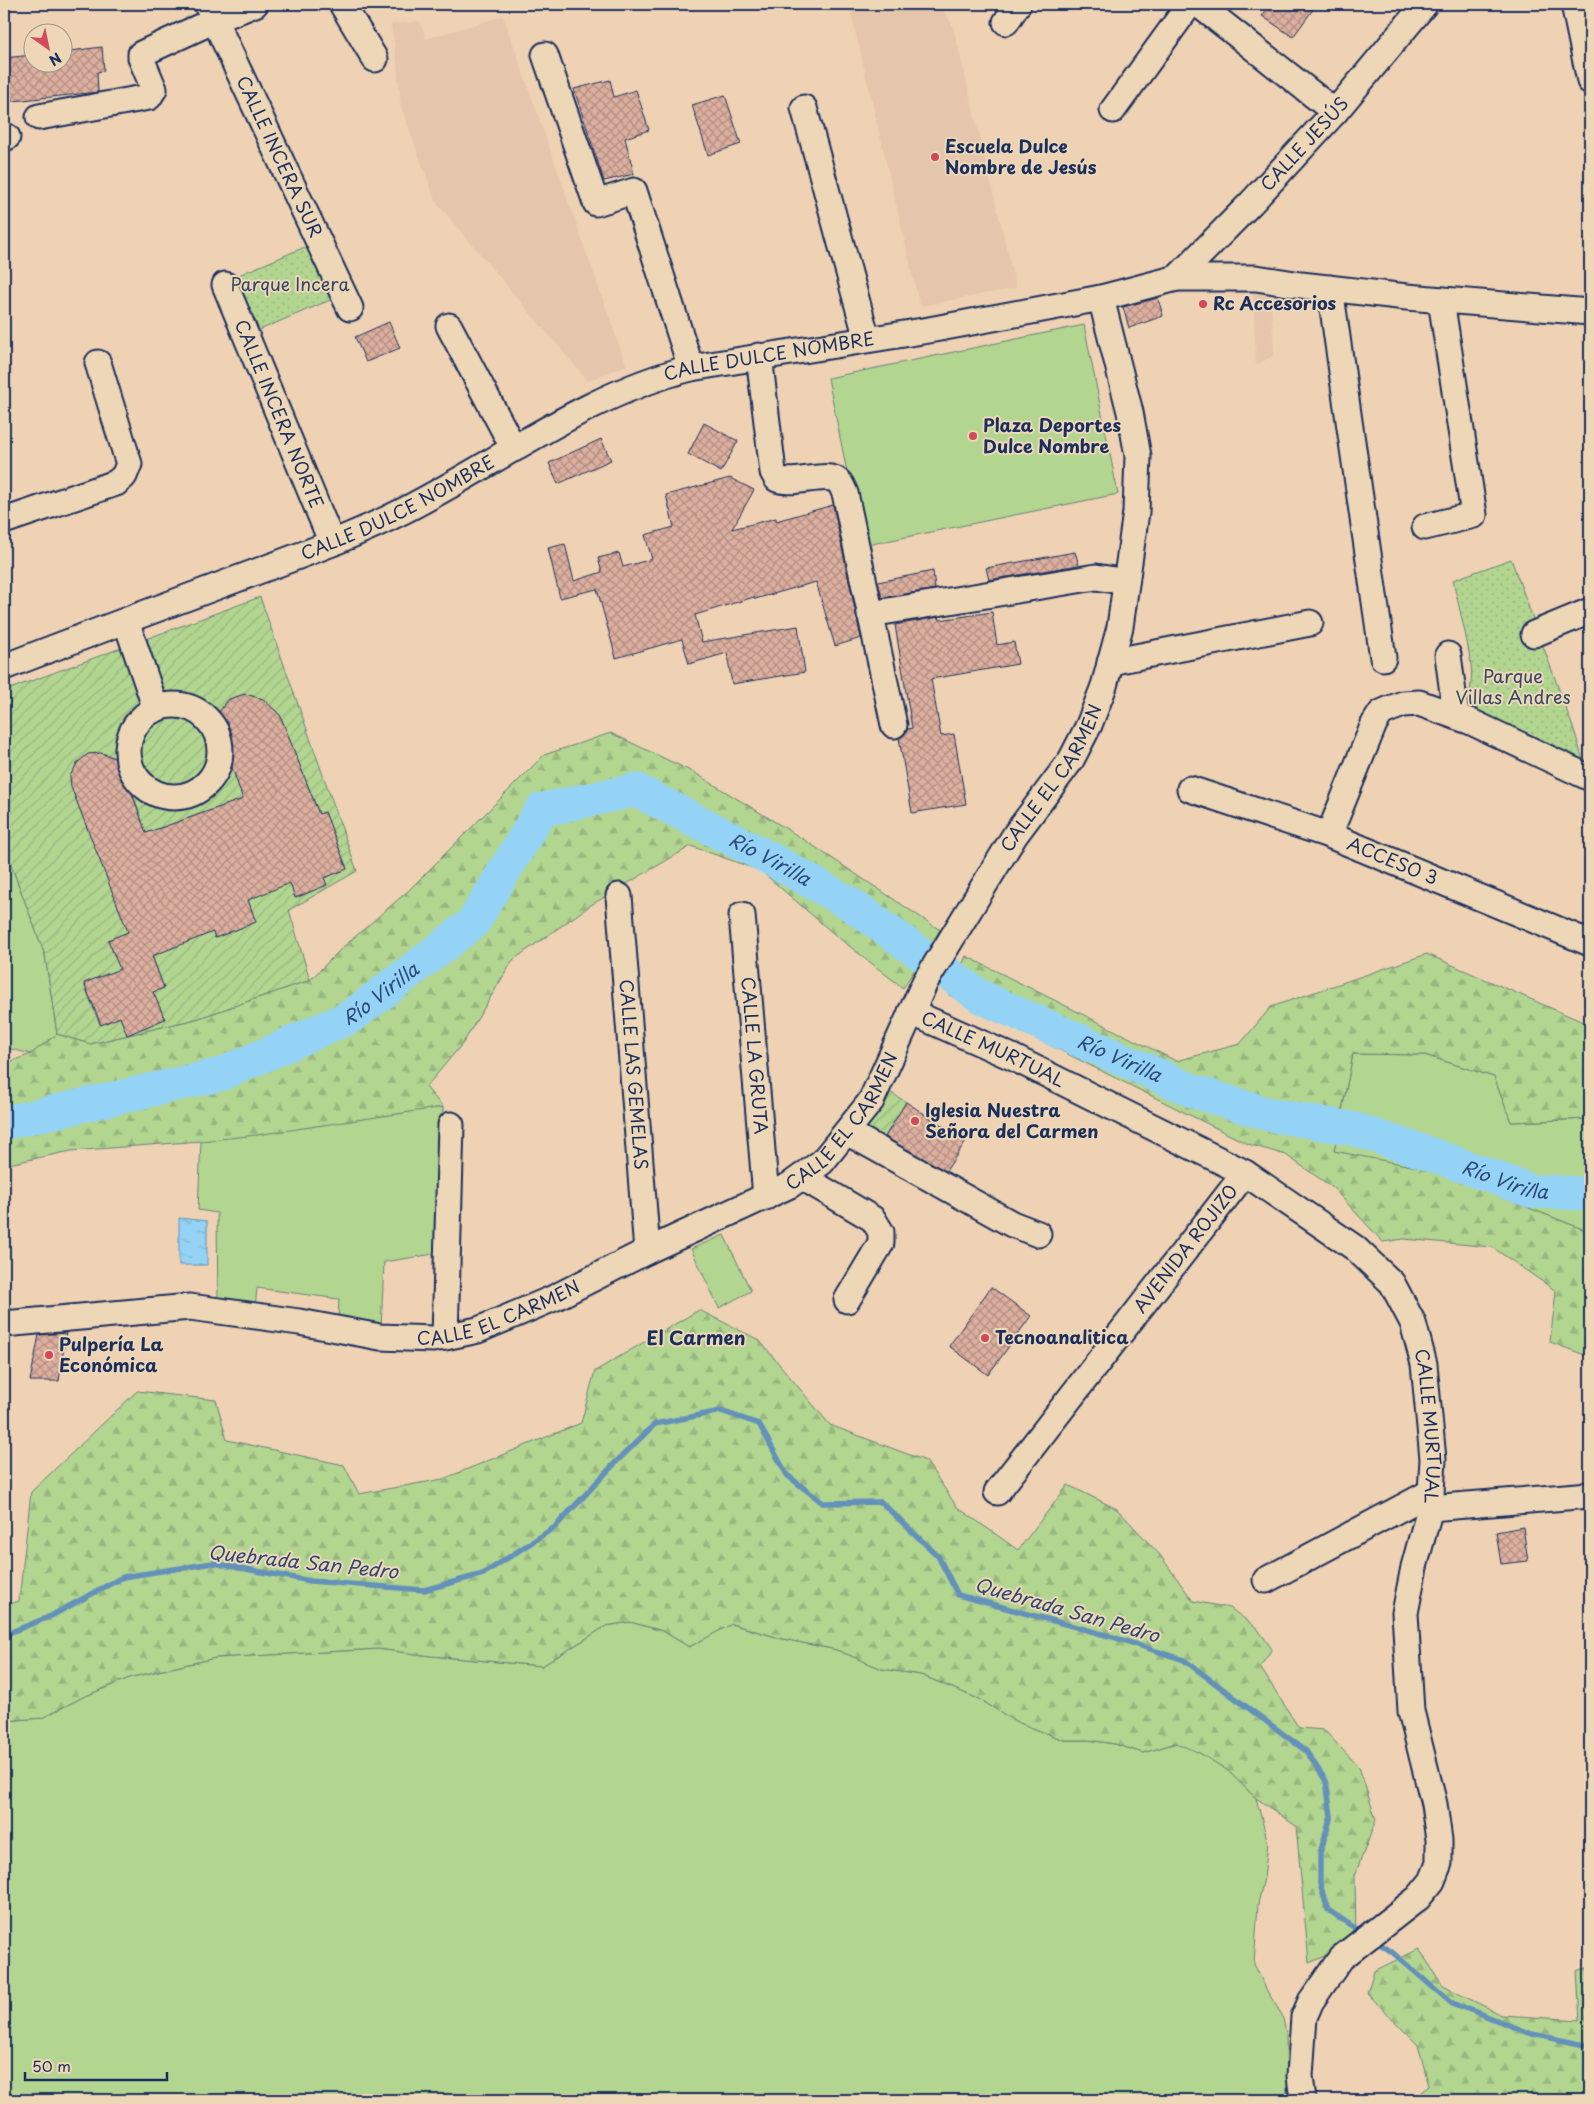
<svg xmlns="http://www.w3.org/2000/svg" width="1594" height="2104" viewBox="0 0 1594 2104" font-family="'Playpen Sans',sans-serif">
  <defs>
    <pattern id="forest-firs" width="22" height="20" patternUnits="userSpaceOnUse" patternTransform="scale(1.25)"><rect width="22" height="20" fill="#b2d590"/><path d="M5 1l3.5 6h-7zM16 11l3.5 6h-7z" fill="#98b77f"/></pattern>
    <pattern id="park-dots" width="8" height="8" patternUnits="userSpaceOnUse" patternTransform="scale(1.25)"><rect width="8" height="8" fill="#b2d590"/><path d="M2 2h.1M6 6h.1" fill="none" stroke="#98b77f" stroke-width="1.8" stroke-linecap="round"/></pattern>
    <pattern id="garden-furrows" width="10" height="10" patternUnits="userSpaceOnUse" patternTransform="scale(1.25)"><rect width="10" height="10" fill="#b2d590"/><path d="M-1 1l2-2M0 10L10 0M9 11l2-2" fill="none" stroke="#98b77f"/></pattern>
    <pattern id="water-ripples" width="26" height="14" patternUnits="userSpaceOnUse" patternTransform="scale(1.25)"><rect width="26" height="14" fill="#94d3f5"/><path d="M2 4q2-2 4 0t4 0M15 11q2-2 4 0t4 0" fill="none" stroke="#7fb5d4"/></pattern>
    <pattern id="building-cross-hatch" width="8" height="8" patternUnits="userSpaceOnUse" patternTransform="scale(1.25)"><rect width="8" height="8" fill="#ddaf9e"/><path d="M0 0l8 8M0 8l8-8" fill="none" stroke="#b28f84"/></pattern>
  </defs>
  <rect width="100%" height="100%" fill="#eed2b3"/>
  <filter id="ink" filterUnits="userSpaceOnUse"><feTurbulence type="fractalNoise" baseFrequency=".02" numOctaves="2"/><feDisplacementMap in="SourceGraphic" scale="10" xChannelSelector="R" yChannelSelector="G"/><feConvolveMatrix kernelMatrix="1 2 1 2 8 2 1 2 1" color-interpolation-filters="sRGB"/></filter>
  <g filter="url(#ink)">
    <!-- built -->
    <path fill="#e5c5ab" d="M849,4H939L953,26L1016,288L920,306Z
      M503,16L626,365L588,381L436,202L401,107L397,62L391,24L420,21L426,39Z
      M1270,288L1274,355L1256,365L1253,290Z"/>
    <!-- grass -->
    <path fill="#b2d590" stroke="#668277" d="M1084,325L1118,494L862,546L828,378Z
      M4,846L45,955L57,1034L31,1054L4,1047Z
      M1353,1054L1425,1055L1494,1077L1511,1122L1590,1119V1232L1432,1170L1334,1152Z
      M443,1107L440,1253L384,1262L381,1329L338,1321L339,1299L257,1288L255,1308L218,1305L217,1213L198,1210L201,1141Z
      M724,1235L751,1291L719,1308L691,1249Z
      M630,1622L663,1631L689,1647L731,1624L783,1639L837,1650L882,1669L921,1675L979,1699L1017,1722L1064,1740H1088L1115,1744L1143,1753L1176,1743L1198,1752L1227,1770L1256,1798L1268,1843L1264,1878L1258,1904L1254,1964L1267,1991L1282,2015L1286,2032L1287,2100H4V1721L42,1718L83,1697L132,1677L215,1658L378,1649L431,1656L542,1666L606,1626Z"/>
    <!-- forest -->
    <path fill="url(#forest-firs)" stroke="#668277" d="M611,733L695,773L803,839L940,930L903,988L834,934L761,871L691,846L591,905L513,960L463,1043L426,1087L443,1107L257,1135L201,1141L71,1151L4,1165V1064L31,1054L57,1034L90,1044L196,1019L310,980L342,948L408,891L544,755Z
      M1427,954L1583,1022L1590,1023V1119L1511,1122L1494,1077L1425,1055L1353,1054L1334,1151L1432,1170L1590,1232V1357L1550,1342L1556,1291L1492,1247L1404,1239L1383,1242L1333,1188L1286,1155L1248,1144L949,995L966,956L1176,1061L1240,1044L1271,1007Z
      M699,1310L759,1340L830,1425L926,1461L957,1507L1018,1550L1068,1485L1117,1509L1160,1555L1193,1601L1230,1608L1257,1628L1272,1649L1260,1667L1299,1728L1324,1730L1359,1767L1376,1820L1355,1875L1356,1943L1309,1963L1296,1826L1256,1798L1227,1770L1198,1752L1176,1743L1143,1753L1115,1744L1088,1740H1064L1017,1722L979,1699L921,1675L882,1669L837,1650L783,1639L732,1624L689,1647L663,1631L630,1622L606,1626L542,1666L431,1656L378,1649L215,1658L132,1677L83,1697L42,1718L4,1721V1606L19,1601L31,1492L137,1391L216,1400L227,1440L344,1465L359,1494L443,1479L581,1423L595,1371Z
      M1419,1949L1443,1986L1502,2015L1580,2020L1577,1971L1590,1967V2100H1499L1496,2098L1494,2100H1413L1429,2086L1418,2045L1367,1993L1374,1971Z"/>
    <!-- park -->
    <path fill="url(#park-dots)" stroke="#668277" d="M312,244L335,298L257,331L234,277Z
      M1511,559L1575,733L1585,767L1479,717C1463,697 1474,687 1471,665C1467,637 1459,608 1453,580Z"/>
    <!-- garden -->
    <path fill="url(#garden-furrows)" stroke="#668277" fill-rule="evenodd" d="M260,597L357,871L289,910L310,980L196,1019L90,1044L57,1034L45,955L4,846V691ZM245,694L263,699L280,715L319,814L325,812L347,869L324,878L326,885L296,898L290,883L240,880L256,922L215,938L194,884L190,941L152,956L164,988L153,992L164,1019L127,1034L120,1017L100,1025L84,984L120,969L108,940L128,932L88,754C97,753 107,752 114,758C128,769 139,815 146,833L243,799L217,724C219,705 227,700 245,694Z
      M885,1089L906,1102L881,1143L860,1130Z"/>
    <!-- water -->
    <path fill="url(#water-ripples)" stroke="#6491b9" d="M179,1218L207,1221V1265H179Z"/>
    <g fill="none" stroke-linecap="round" stroke-linejoin="round">
      <!-- stream -->
      <path stroke="#6491b9" stroke-width="5.5" d="M4,1635L51,1616L123,1577L213,1563L311,1581L424,1590L483,1574L555,1527L616,1462L655,1424L721,1411L759,1424L787,1475L823,1503L881,1502L938,1556L958,1595L1113,1637L1184,1660L1306,1751L1326,1781L1331,1816L1320,1853V1884L1328,1910L1364,1934
        M1374,1940L1392,1952L1450,2002L1532,2034L1590,2046"/>
      <!-- river -->
      <path stroke="#94d3f5" stroke-width="34" id="s1" d="M4,1123L222,1074L352,1016L473,923L541,810L636,790L771,859L852,905L981,997L1196,1092L1271,1115L1354,1129L1433,1155L1531,1191L1590,1194"/>
    </g>
    <!-- building -->
    <path fill="url(#building-cross-hatch)" stroke="#1b2f5e" d="M1271,4H1317L1293,37L1262,16Z
      M102,47L104,71L97,72L98,92L4,102V58L32,55V62H62V52Z
      M610,80L614,97L636,90L649,130L625,138L634,174L604,181L574,89Z
      M725,95L741,144L708,155L692,105Z
      M1158,298L1163,316L1129,328L1123,307Z
      M389,322L400,348L366,362L355,337Z
      M704,423L738,441L721,472L688,454Z
      M601,439L611,460L558,484L549,463Z
      M730,478L754,490L732,529L776,518V521L833,505L861,638L835,646L816,582L755,599L754,597L695,615L702,642L798,626L805,672L732,684L727,653L689,664L682,639L616,658L597,589L560,598L548,548L565,544L574,581L602,572L598,558L619,553L623,567L652,559L645,535L674,527L666,495Z
      M1075,552L1079,565L989,580L986,568Z
      M933,571L935,589L882,598L878,582Z
      M992,612L997,645L1014,642L1018,664L931,679L941,736L954,734L966,804L912,813L899,738L904,735L908,729L912,728L895,625L939,617L940,620Z
      M245,694L263,699L280,715L319,814L325,812L347,869L324,878L327,885L295,898L290,883L248,900L256,922L215,938L213,932L152,956L164,988L153,992L165,1019L127,1035L120,1017L101,1025L84,983L120,969L108,940L128,932L71,787L70,776L78,762L88,754L101,753L114,758L123,768L146,833L243,799L217,724L218,713L229,699Z
      M906,1102L966,1141L946,1171L885,1137Z
      M991,1287L1031,1316L988,1375L949,1346Z
      M66,1333L59,1381H30L39,1335Z
      M1523,1527L1528,1561L1501,1564L1496,1532Z"/>
    <g fill="none" stroke-linecap="round" stroke-linejoin="round">
      <defs>
        <g id="minor">
          <path id="s2" d="M207,4L350,308"/>
          <path d="M342,4L375,59"/>
          <path d="M1198,4L1335,112"/>
          <path d="M1574,4L1590,81"/>
          <path d="M1006,22L1018,4"/>
          <path d="M545,55L596,203L634,191L691,368"/>
          <path d="M804,108L867,339"/>
          <path d="M1113,110L1190,4"/>
          <path d="M39,117L149,97L154,89L141,58V54L215,20L255,4"/>
          <path d="M4,137H7"/>
          <path id="s3" d="M1177,278L1251,203L1335,112L1425,4"/>
          <path id="s4" d="M225,285L332,543"/>
          <path d="M1330,288L1383,658"/>
          <path d="M449,326L514,449"/>
          <path d="M759,356L773,472L777,479C794,486 829,470 839,482C842,485 843,490 845,493L894,725"/>
          <path d="M4,521L116,483L124,476L129,464L98,363"/>
          <path d="M1425,527L1474,515L1441,300"/>
          <path d="M870,614L1096,577L1126,582"/>
          <path d="M126,621L156,709"/>
          <path d="M1534,634L1590,611"/>
          <path d="M1448,655L1456,716"/>
          <path d="M1110,662L1310,623"/>
          <path id="s5" d="M4,667C81,637 159,608 237,579C293,558 351,538 405,510C499,462 587,394 691,368L929,330L1101,298L1177,278H1256L1301,285L1407,297L1590,312"/>
          <circle cx="174" cy="751" r="46"/>
          <path id="s6" d="M1190,789L1329,835L1590,943"/>
          <path d="M1329,835L1374,724L1381,713L1390,709L1403,704L1419,703L1469,721L1590,778"/>
          <path id="s7" d="M619,896L647,1251"/>
          <path id="s8" d="M742,915L766,1197"/>
          <path id="s9" d="M911,1012L1012,1057L1245,1173L1355,1248L1392,1283L1413,1323L1424,1364L1433,1459L1430,1508L1414,1567L1405,1613L1411,1711L1434,1804L1439,1840V1863L1432,1881L1418,1898L1341,1958L1311,2001L1304,2017L1300,2076L1303,2100"/>
          <path d="M847,1132L1012,1224L1038,1234"/>
          <path d="M802,1177L873,1219L881,1232V1243L847,1300"/>
          <path id="s10" d="M4,1324L190,1307L299,1322L380,1337L433,1339L445,1337L478,1330L554,1298L647,1251L790,1185L822,1162L871,1101L925,982L1015,835L1071,760L1089,725L1104,686L1120,627L1136,512L1138,456L1130,412L1101,298"/>
          <path d="M445,1337L451,1125"/>
          <path id="s11" d="M997,1492L1245,1173"/>
          <path d="M1430,1508L1590,1495"/>
          <path d="M1266,1580L1431,1492"/>
        </g>
      </defs>
      <!-- minor casing -->
      <use href="#minor" stroke="#1b2f5e" stroke-width="29"/>
      <!-- minor -->
      <use href="#minor" stroke="#edd7b6" stroke-width="25"/>
    </g>
  </g>
  <!-- markers -->
  <g fill="#d1495b" stroke="#edd7b6" stroke-width="2">
    <circle cx="935" cy="157" r="5"/>
    <circle cx="1203" cy="304" r="5"/>
    <circle cx="973" cy="436" r="5"/>
    <circle cx="915" cy="1121" r="5"/>
    <circle cx="985" cy="1338" r="5"/>
    <circle cx="49" cy="1355" r="5"/>
  </g>
  <g text-anchor="middle" stroke-width="4" stroke-linejoin="round" paint-order="stroke">
    <!-- street labels -->
    <g font-size="18" fill="#1b2f5e" stroke="#edd7b6">
      <text dy="6" stroke="none"><textPath href="#s3" startOffset="185">CALLE JESÚS</textPath></text>
      <text dy="6" stroke="none"><textPath href="#s2" startOffset="169">CALLE INCERA SUR</textPath></text>
      <text dy="6" stroke="none"><textPath href="#s5" startOffset="830">CALLE DULCE NOMBRE</textPath></text>
      <text dy="6" stroke="none"><textPath href="#s4" startOffset="140">CALLE INCERA NORTE</textPath></text>
      <text dy="6" stroke="none"><textPath href="#s5" startOffset="425">CALLE DULCE NOMBRE</textPath></text>
      <text dy="6" stroke="none"><textPath href="#s10" startOffset="1311">CALLE EL CARMEN</textPath></text>
      <text dy="6" stroke="none"><textPath href="#s6" startOffset="215">ACCESO 3</textPath></text>
      <text dy="6" stroke="none"><textPath href="#s9" startOffset="90">CALLE MURTUAL</textPath></text>
      <text dy="6" stroke="none"><textPath href="#s8" startOffset="141">CALLE LA GRUTA</textPath></text>
      <text dy="6" stroke="none"><textPath href="#s7" startOffset="179">CALLE LAS GEMELAS</textPath></text>
      <text dy="6" stroke="none"><textPath href="#s10" startOffset="906">CALLE EL CARMEN</textPath></text>
      <text dy="6" stroke="none"><textPath href="#s11" startOffset="308">AVENIDA ROJIZO</textPath></text>
      <text dy="6" stroke="none"><textPath href="#s10" startOffset="502">CALLE EL CARMEN</textPath></text>
      <text dy="6" stroke="none"><textPath href="#s9" startOffset="705">CALLE MURTUAL</textPath></text>
    </g>
    <!-- poi labels -->
    <g font-size="18" font-weight="bold" fill="#1b2f5e" stroke="#edd7b6" text-anchor="start">
      <text x="945" y="153">Escuela Dulce<tspan x="945" dy="21">Nombre de Jesús</tspan></text>
      <text x="1213" y="310">Rc Accesorios</text>
      <text x="983" y="432">Plaza Deportes<tspan x="983" dy="21">Dulce Nombre</tspan></text>
      <text x="925" y="1117">Iglesia Nuestra<tspan x="925" dy="21">Señora del Carmen</tspan></text>
      <text x="995" y="1344">Tecnoanalitica</text>
      <text x="59" y="1351">Pulpería La<tspan x="59" dy="21">Económica</tspan></text>
    </g>
    <!-- park labels -->
    <g font-size="18" fill="#324866" stroke="#edd7b6">
      <text x="290" y="291">Parque Incera</text>
      <text x="1513" y="683">Parque<tspan x="1513" dy="21">Villas Andres</tspan></text>
    </g>
    <!-- water labels -->
    <g font-size="19" font-style="italic" fill="#2d4875" stroke="#edd7b6">
      <text dy="7" stroke="none"><textPath href="#s1" startOffset="898">Río Virilla</textPath></text>
      <text dy="7" stroke="none"><textPath href="#s1" startOffset="402">Río Virilla</textPath></text>
      <text dy="7" stroke="none"><textPath href="#s1" startOffset="1302">Río Virilla</textPath></text>
      <text dy="7" stroke="none"><textPath href="#s1" startOffset="1708">Río Virilla</textPath></text>
      <text transform="translate(303 1562) rotate(6)" y="7">Quebrada San Pedro</text>
      <text transform="translate(1067 1610) rotate(16)" y="7">Quebrada San Pedro</text>
    </g>
    <!-- neighbourhood labels -->
    <g font-size="19" font-weight="bold" fill="#1b2f5e" stroke="#edd7b6">
      <text x="696" y="1345">El Carmen</text>
    </g>
  </g>
  <!-- margin -->
  <rect width="1594" height="2104" fill="none" stroke="#edd7b6" stroke-width="20"/>
  <rect x="10" y="10" width="1574" height="2084" fill="none" stroke="#1b2f5e" stroke-width="2" filter="url(#ink)"/>
  <!-- north arrow -->
  <g transform="translate(48 48) rotate(147)"><circle r="24" fill="#edd7b6" stroke="#999493"/>
  <path d="M0-4L9 19L0 12L-9 19Z" fill="#d1495b"/>
  <text y="-8" font-size="14" font-weight="bold" text-anchor="middle" fill="#1b2f5e">N</text>
  </g>
  <!-- scale -->
  <path d="M25 2072v8h142v-8" fill="none" stroke="#1b2f5e" stroke-width="2.5"/>
  <text x="32" y="2072" font-size="15" fill="#1b2f5e" stroke="#edd7b6" stroke-width="4" paint-order="stroke">50 m</text>
</svg>
